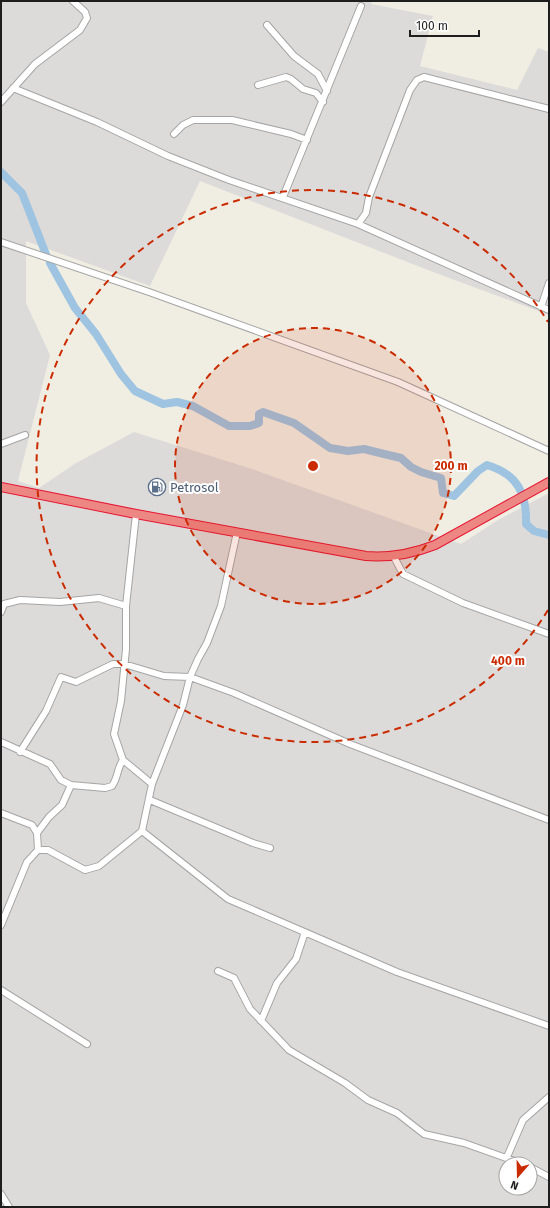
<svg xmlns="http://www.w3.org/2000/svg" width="550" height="1208" viewBox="0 0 550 1208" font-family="'Fira Sans',sans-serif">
  <rect width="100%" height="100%" fill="#f0eee3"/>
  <!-- residential -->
  <path fill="#dcdbda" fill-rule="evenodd" d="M1,1H372L371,4L433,16L420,66L517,90L538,48L549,52V315L433,272L200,181L150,286L26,241V303L50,355L18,481L39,488L76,463L134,432L252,469L461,544L498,520L549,493V1207H1ZM506,1164H530V1188H506Z"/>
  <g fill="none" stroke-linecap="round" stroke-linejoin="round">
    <!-- river -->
    <path stroke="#9fc4e1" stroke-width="8" d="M1,172L22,193L47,257
      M50,263L75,308L96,334L121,374L135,391L163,404L177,402L193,406L229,426H250L259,423V414L263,412L294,423L330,448L348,451L364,449L384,454L401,458L411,467L421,472L441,478L443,493L454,496L478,471L487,465C517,474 527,493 526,524L534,531L549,535"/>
    <defs>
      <path id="minor" d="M267,25L294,56L318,74L327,91
        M258,85L286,77L291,79L303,89L316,93L323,102
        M13,88L97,122L168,156L229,180L358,224L549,310
        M1,102L35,64L80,30L87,18L85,12L73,1
        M174,134L183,125L193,120H232L291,134L307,140
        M283,197L361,6
        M358,224L366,213L369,197L410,90L417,80L424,77L549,109
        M1,242L149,292L398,382L549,451
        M541,307L549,283
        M1,444L25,435
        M394,557L403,574L463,603L549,634
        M1,612L4,604L20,600L60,602L99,598L126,606
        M1,742L50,764L61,780L71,785L105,788L112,786C118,778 117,768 123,760
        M20,752L46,711L61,677L76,682L113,664H124L164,676L190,677L234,693L350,744L549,820
        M152,784L183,705L190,677L198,659L207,643L221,606L237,532
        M150,800L253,843L270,848
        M1,813L32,825L37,833
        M142,831L228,899L397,972L549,1026
        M38,850L37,833L49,817L62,805L71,785
        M1,925L27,862L38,850H48L85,870L99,866L142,831L152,784L123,760L114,734L121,701L126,649V606L136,514
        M218,971L234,978L250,1009L289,1050L345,1083L368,1100L397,1113L424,1134L464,1143L523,1164
        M1,990L87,1044
        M261,1021L277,983L296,959L305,932
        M507,1157L523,1120L549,1097
        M530,1167L549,1177
        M1,1194L9,1207"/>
      <path id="highway" d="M1,487L136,514L366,556C391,558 412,554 435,545L549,482"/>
    </defs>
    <!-- minor casing -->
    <use href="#minor" stroke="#a5a5a5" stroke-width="8"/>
    <!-- highway casing -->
    <use href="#highway" stroke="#e71632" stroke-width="10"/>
    <!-- minor -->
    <use href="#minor" stroke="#fff" stroke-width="6"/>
    <!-- highway -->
    <use href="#highway" stroke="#ed8784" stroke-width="8"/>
  </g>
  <!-- distance rings -->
  <circle cx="313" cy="466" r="138" fill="#cb2b00" fill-opacity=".12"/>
  <g fill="none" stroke="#cb2b00" stroke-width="2" stroke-dasharray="7 5">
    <circle cx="313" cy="466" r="138"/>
    <path d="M548 610A276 276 0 1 1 548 322"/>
  </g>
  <!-- icons -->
  <defs>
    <symbol id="fuel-ring" viewBox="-11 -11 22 22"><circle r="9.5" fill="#fff" stroke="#5c6f8a" stroke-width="1.5"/><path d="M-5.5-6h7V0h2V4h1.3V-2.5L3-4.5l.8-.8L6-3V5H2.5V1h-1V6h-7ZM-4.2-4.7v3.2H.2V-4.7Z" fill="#5c6f8a"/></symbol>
  </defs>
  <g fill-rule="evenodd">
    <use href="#fuel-ring" x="147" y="477" width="20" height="20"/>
  </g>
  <g text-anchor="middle" stroke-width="4" stroke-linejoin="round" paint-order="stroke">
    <!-- service labels -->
    <g font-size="13" fill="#4e5e75" stroke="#fff" text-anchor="start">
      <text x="170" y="492">Petrosol</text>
    </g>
  </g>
  <circle cx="313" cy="466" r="6" fill="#cb2b00" stroke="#fff" stroke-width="2"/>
  <g font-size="12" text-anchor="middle" font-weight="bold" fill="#cb2b00" stroke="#fff" stroke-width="4" stroke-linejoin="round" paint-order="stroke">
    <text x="451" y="470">200 m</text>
    <text x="508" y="665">400 m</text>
  </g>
  <!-- border -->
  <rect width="550" height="1208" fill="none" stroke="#1e1e1e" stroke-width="4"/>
  <!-- north arrow -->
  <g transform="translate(518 1176) rotate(200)"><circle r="19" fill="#ffffff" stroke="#a5a5a5"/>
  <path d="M0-3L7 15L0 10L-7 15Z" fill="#cb2b00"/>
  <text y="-6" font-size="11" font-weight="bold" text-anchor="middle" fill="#1e1e1e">N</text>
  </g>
  <!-- scale -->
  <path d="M410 30v6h69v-6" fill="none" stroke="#1e1e1e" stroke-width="2"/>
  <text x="416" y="30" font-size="12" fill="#1e1e1e" stroke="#ffffff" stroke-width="3" paint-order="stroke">100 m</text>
</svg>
